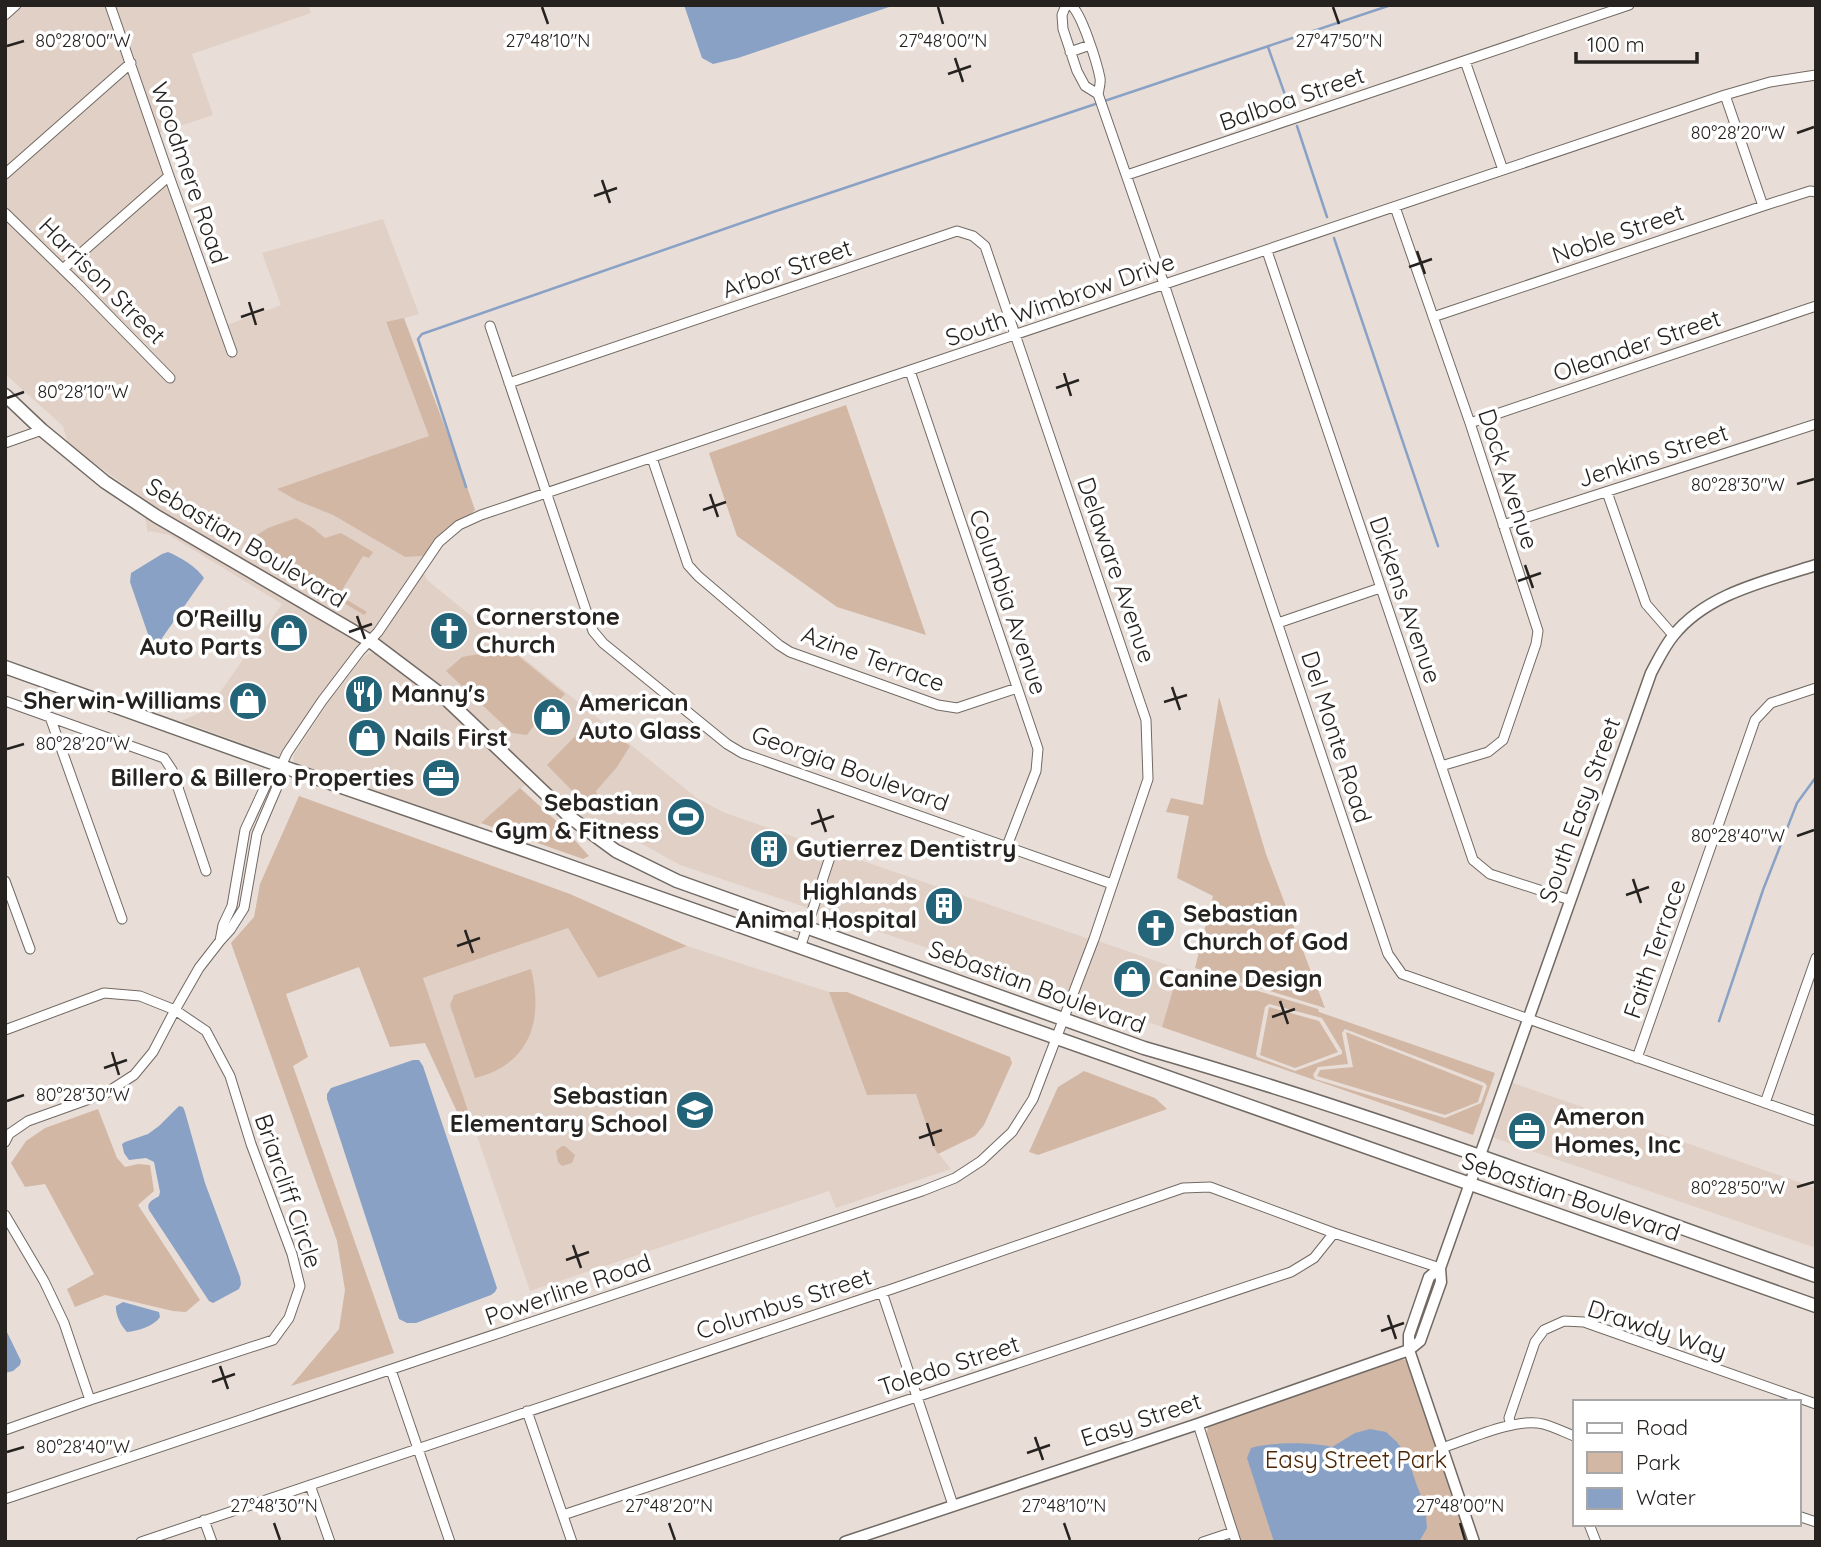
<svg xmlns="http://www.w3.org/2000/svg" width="1821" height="1547" viewBox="0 0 1821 1547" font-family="Quicksand,sans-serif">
  <rect width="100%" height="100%" fill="#e8ded7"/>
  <!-- built -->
  <path fill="#e1d0c6" d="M23,5H105L125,62L5,168V21Z
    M115,5H308L311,13L192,54L213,115L159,133L136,64L137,63L135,60Z
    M128,71L163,175L64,263L5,207V180Z
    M166,184L229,358L238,355L227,325L281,305L262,253L383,219L419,314L386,323L430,436L298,501L333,515L405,557L423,556L369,635L141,500L140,496L68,444L63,426L5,374V220L60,272L169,383L176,378L152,351L70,269Z
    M144,513L363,642L318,699L280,757L181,721L208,709L282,604L169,535L150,531L148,533Z
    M423,571L427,580L698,799L723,812L828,849L808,908L680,865L608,825L605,837L575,815L376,640Z
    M370,653L378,654L429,692L454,713L528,782L475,829L300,768L294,763L293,756L330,700L363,657Z
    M837,852L1089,939L1068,995L817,911Z
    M568,928L598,978L687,946L829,992L867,1095L917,1094L934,1148L951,1169L836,1208L829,1191L530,1291L423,978Z
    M1098,941L1179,969L1162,1027L1077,997Z
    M1513,1083L1816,1188V1248L1494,1138Z"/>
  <!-- green -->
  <path fill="#d2b7a5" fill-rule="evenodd" d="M404,318L464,478L475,510L469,516L436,539L423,556L405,557L333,515L298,501L277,489L429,436L386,322Z
    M846,405L926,635L837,607L737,536L709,453Z
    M296,518L313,528L325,538L341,533L373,552L369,558L363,556L339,595L367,612L364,615L244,543L268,528Z
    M505,645L565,694L555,705L553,704L539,719L527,735L512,733L446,671L462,657L484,653Z
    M1219,697L1266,854L1325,1008L1195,968L1213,896L1177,878L1189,816L1166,812L1171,798L1203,805Z
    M584,727H604L630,746L617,767L596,791L597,796L587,806L547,765Z
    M520,788L564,828L589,856L583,859L481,823Z
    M299,796L570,894L687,946L598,978L568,928L423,978L473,1125L459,1116L425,1043L390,1047L359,967L286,994L308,1057L293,1066L394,1353L291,1386L339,1329L345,1290L337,1241L231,943L254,917L260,884Z
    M531,969C544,1021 530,1064 475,1078L450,1005L454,995Z
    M1179,969L1194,974L1195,972L1318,1009L1319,1012L1495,1073L1473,1135L1162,1027ZM1269,1004L1322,1018L1342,1051V1054L1295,1071L1257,1057L1256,1054L1265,1007ZM1345,1029L1485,1083L1487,1086L1481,1103L1445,1118L1315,1079L1313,1075L1318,1067L1348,1064L1342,1033Z
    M829,992H847L1010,1057L1012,1063L984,1125L975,1136L938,1154L934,1148L916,1094L867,1095Z
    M1269,1007L1319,1021L1338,1052L1295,1068L1260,1055Z
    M1346,1032L1483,1086L1478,1102L1445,1115L1317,1076L1320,1070L1353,1067Z
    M1084,1071L1155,1098L1167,1109L1038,1155L1029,1152L1058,1087Z
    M98,1109L117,1158L125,1167L138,1164L150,1165L154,1191L138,1205L200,1300L186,1312L173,1311L105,1295L75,1307L67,1289L94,1274L45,1184L25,1187L11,1163L26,1141L45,1128Z
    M562,1146H565L575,1155L572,1163L562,1166L558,1162L556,1151Z
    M1399,1359L1406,1360L1411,1368L1471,1542H1241L1206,1437L1208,1427L1215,1421Z"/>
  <!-- water -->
  <path fill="#8aa1c6" d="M684,5H895L738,58L713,64L702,58Z
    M168,552C180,557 197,567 204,578L160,641L154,645L150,640L130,582L131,573L162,554Z
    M413,1060H419L423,1066L497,1288L495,1292L491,1295L416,1323H407L399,1319L327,1099V1094L331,1088Z
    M179,1106L183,1107L185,1112L205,1183L240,1277L241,1284L239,1289L213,1303L209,1301L149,1210C146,1202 153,1200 159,1196L160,1192L154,1162L146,1158L129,1160L124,1153L122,1144L125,1142L148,1134L159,1126Z
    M123,1302L159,1312L160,1317C154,1326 138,1331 127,1332C121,1326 115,1314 116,1306Z
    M5,1328L21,1361L20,1365L13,1371L5,1373Z
    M1370,1429L1386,1432L1397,1442L1407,1456L1417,1486L1425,1505L1427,1528L1419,1542H1274L1247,1458L1251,1448C1270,1442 1312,1442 1332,1447L1355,1433Z"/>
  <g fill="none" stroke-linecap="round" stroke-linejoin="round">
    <!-- stream -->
    <path stroke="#8aa1c6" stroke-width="2.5" d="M1268,47L1289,106
      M1297,126L1327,217
      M1334,238L1438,546
      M466,487L418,339L422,334L773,212L1391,5
      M1719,1021L1763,890L1797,803L1816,777"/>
    <defs>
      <path id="minor" d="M110,5L169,176L232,352
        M1066,5L1062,15L1063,29L1077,71L1085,86L1098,94
        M1071,5C1082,14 1097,63 1100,78C1101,83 1099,89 1098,94
        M5,15L16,5
        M1070,52L1090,45
        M1465,61L1503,170
        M1098,94L1164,284L1388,954L1402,974L1816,1121
        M1725,95L1763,206
        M5,174L131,63
        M1127,175L1629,5
        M1395,207L1470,423L1538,631L1536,644L1503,740L1488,752L1441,766
        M5,213L79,285L170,378
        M1267,251L1473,860L1490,874L1570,900
        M63,269L169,176
        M1433,317L1763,206L1810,191L1816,192
        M490,326L593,631L603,643L727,744L742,753L1112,884
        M910,371L1038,749L1036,771L1007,846
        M1470,423L1816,306
        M5,443L42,430
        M652,458L688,565L698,576L779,645L790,652L938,705L957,708L1017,688
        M1607,492L1646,604L1673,635
        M1503,525L1816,424
        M1278,623L1380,588
        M5,701L164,758L172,770L206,871
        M50,717L122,919
        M5,881L30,949
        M220,941L223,925L232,906L245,830L270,776L281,766L287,753L322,701L360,651L378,632L439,542L459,525L481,515L1725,95L1770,82L1816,75
        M800,948L833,848
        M5,1030L104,993L140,996L175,1010L206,1031L230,1076L251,1144L292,1254L300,1286L289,1318L273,1340L90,1400L5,1430
        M1637,1058L1755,720L1771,703L1816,688
        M1765,1103L1816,958
        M5,1142L9,1134L28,1121L106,1093L134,1075L153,1052L175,1010L199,968L220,941L230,930L244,908L257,834L280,780L281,766
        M5,1215L44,1281L64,1323L90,1400
        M882,1292L953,1505
        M391,1370L450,1542
        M527,1411L572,1542
        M1198,1424L1236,1542
        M1511,1425L1509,1418L1535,1342L1544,1330L1564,1321L1584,1322L1816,1404
        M1442,1448C1469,1439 1517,1417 1543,1424C1554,1427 1564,1432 1574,1436
        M310,1485L330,1542
        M5,1499L922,1191L955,1178L981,1161L1012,1132L1033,1099L1094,939L1148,779L1146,720L985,246L973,236L957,231L509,383
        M563,1515L1291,1272L1314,1258L1334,1233
        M1798,1516L1816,1522
        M204,1520L212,1542
        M1589,1524L1596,1542
        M141,1542L892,1289L1183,1188L1210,1187L1334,1233L1440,1268
        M1203,1542L1233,1532"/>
      <path id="tertiary" d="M1440,1268L1429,1277L1409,1335V1350L1474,1542
        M845,1542L1198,1424L1409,1350L1420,1341L1441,1282L1440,1268L1651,673C1658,660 1664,647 1673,636C1707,593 1767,581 1816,565"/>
      <path id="secondary" d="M5,395L42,430L105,482L156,516L370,641L443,696L571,818L616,851L677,881L1144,1048C1372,1113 1593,1197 1816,1276
        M5,667L281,766L547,858L1816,1306"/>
    </defs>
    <!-- minor casing -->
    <use href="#minor" stroke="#716963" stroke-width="11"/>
    <!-- tertiary casing -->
    <use href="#tertiary" stroke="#716963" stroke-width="13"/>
    <!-- secondary casing -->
    <use href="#secondary" stroke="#716963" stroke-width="15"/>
    <!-- minor -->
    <use href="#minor" stroke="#fff" stroke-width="9"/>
    <!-- tertiary -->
    <use href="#tertiary" stroke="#fff" stroke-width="10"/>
    <!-- secondary -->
    <use href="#secondary" stroke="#fff" stroke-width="12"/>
  </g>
  <!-- ticks -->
  <path fill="none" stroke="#262220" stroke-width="2.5" d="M542,7L548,24M938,7L943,24M1333,7L1339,24M7,46L24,41M955,58L963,82M948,74L971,66M1797,133L1814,127M602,180L610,203M594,196L617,188M1417,251L1425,274M1409,267L1432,259M249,302L256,325M241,317L264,309M1064,373L1071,396M1056,388L1079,380M7,398L24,392M1797,484L1814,479M710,494L718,517M703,510L726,502M1525,565L1533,588M1518,581L1541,573M357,616L365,639M349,632L372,624M1172,687L1180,710M1164,702L1187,695M7,749L24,744M818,809L826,832M811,824L834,816M1797,836L1814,830M1633,879L1641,903M1626,895L1649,887M465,930L473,953M457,946L480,938M1280,1001L1288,1024M1272,1017L1295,1009M112,1052L119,1075M104,1068L127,1060M7,1101L24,1095M927,1123L934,1146M919,1138L942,1130M1797,1187L1814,1182M573,1245L581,1268M566,1260L589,1252M1388,1315L1396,1339M1381,1331L1404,1323M220,1366L228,1389M212,1382L235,1374M1035,1437L1043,1460M7,1452L24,1447M1027,1453L1050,1445M274,1523L280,1540M669,1523L675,1540M1064,1523L1070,1540M1460,1523L1465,1540"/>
  <!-- icons -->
  <defs>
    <symbol id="church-disc" viewBox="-11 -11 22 22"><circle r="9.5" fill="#246479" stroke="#fff"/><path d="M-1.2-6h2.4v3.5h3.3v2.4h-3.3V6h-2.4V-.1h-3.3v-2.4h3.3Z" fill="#fff"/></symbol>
    <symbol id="shop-disc" viewBox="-11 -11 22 22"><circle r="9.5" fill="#246479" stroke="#fff"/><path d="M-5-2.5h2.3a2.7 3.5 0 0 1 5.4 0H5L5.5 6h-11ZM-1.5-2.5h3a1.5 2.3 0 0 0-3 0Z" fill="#fff"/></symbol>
    <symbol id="restaurant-disc" viewBox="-11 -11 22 22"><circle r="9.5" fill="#246479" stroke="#fff"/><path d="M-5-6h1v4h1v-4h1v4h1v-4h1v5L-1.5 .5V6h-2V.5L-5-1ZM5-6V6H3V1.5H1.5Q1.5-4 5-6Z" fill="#fff"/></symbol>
    <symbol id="office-disc" viewBox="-11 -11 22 22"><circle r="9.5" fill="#246479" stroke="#fff"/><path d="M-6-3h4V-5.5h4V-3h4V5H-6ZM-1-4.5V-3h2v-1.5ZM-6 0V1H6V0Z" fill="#fff"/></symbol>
    <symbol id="stadium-disc" viewBox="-11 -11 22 22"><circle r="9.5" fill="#246479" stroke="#fff"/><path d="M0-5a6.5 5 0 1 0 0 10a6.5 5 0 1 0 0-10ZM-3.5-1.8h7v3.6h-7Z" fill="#fff"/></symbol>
    <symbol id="building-disc" viewBox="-11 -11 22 22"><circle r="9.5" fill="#246479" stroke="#fff"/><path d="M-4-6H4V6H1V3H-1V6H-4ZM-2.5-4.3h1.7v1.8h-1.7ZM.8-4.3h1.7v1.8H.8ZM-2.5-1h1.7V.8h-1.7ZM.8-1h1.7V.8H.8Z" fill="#fff"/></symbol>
    <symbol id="school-disc" viewBox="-11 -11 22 22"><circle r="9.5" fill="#246479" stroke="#fff"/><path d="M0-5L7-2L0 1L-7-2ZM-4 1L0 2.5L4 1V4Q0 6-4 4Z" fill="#fff"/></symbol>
  </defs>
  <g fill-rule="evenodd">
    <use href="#church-disc" x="427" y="609" width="44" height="44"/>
    <use href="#shop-disc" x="267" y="611" width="44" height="44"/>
    <use href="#restaurant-disc" x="342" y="672" width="44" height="44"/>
    <use href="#shop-disc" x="226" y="679" width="44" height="44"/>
    <use href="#shop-disc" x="530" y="695" width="44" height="44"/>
    <use href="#shop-disc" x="345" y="716" width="44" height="44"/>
    <use href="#office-disc" x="419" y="756" width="44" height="44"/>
    <use href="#stadium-disc" x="664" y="795" width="44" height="44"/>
    <use href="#building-disc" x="747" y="827" width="44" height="44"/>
    <use href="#building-disc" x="922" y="884" width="44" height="44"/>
    <use href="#church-disc" x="1134" y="906" width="44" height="44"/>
    <use href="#shop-disc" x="1110" y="957" width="44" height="44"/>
    <use href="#school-disc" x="673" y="1088" width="44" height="44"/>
    <use href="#office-disc" x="1505" y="1109" width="44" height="44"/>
  </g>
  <g text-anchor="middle" stroke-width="7" stroke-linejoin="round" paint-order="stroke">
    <!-- street labels -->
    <g font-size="24" fill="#262220" stroke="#fff">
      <text transform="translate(1292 99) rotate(-19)" y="8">Balboa Street</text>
      <text transform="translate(189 173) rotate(71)" y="8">Woodmere Road</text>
      <text transform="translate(1618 234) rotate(-19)" y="8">Noble Street</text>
      <text transform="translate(787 269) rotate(-19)" y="8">Arbor Street</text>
      <text transform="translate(102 281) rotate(45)" y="8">Harrison Street</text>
      <text transform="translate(1060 300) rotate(-19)" y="8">South Wimbrow Drive</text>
      <text transform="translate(1637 346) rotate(-19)" y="8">Oleander Street</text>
      <text transform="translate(1653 456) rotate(-18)" y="8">Jenkins Street</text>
      <text transform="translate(1508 479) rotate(72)" y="8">Dock Avenue</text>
      <text transform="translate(246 543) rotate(31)" y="8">Sebastian Boulevard</text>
      <text transform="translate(1116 570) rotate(71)" y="8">Delaware Avenue</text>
      <text transform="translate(1405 600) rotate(71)" y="8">Dickens Avenue</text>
      <text transform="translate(1008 602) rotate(71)" y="8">Columbia Avenue</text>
      <text transform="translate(873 659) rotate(20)" y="8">Azine Terrace</text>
      <text transform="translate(1336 737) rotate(72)" y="8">Del Monte Road</text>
      <text transform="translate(850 769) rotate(20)" y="8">Georgia Boulevard</text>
      <text transform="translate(1580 810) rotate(-70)" y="8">South Easy Street</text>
      <text transform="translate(1655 949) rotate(-71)" y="8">Faith Terrace</text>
      <text transform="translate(1037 987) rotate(20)" y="8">Sebastian Boulevard</text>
      <text transform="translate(288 1191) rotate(71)" y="8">Briarcliff Circle</text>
      <text transform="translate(1571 1197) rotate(19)" y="8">Sebastian Boulevard</text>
      <text transform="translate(568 1290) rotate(-19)" y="8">Powerline Road</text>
      <text transform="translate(784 1304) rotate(-18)" y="8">Columbus Street</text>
      <text transform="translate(1657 1330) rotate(18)" y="8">Drawdy Way</text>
      <text transform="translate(949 1366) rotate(-18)" y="8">Toledo Street</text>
      <text transform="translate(1141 1420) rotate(-18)" y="8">Easy Street</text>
    </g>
    <!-- poi labels -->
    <g font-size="24" font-weight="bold" fill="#262220" stroke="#fff" text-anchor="start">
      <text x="476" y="625">Cornerstone<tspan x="476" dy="28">Church</tspan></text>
      <text x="262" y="627" text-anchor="end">O'Reilly<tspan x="262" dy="28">Auto Parts</tspan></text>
      <text x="391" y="702">Manny's</text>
      <text x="221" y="709" text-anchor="end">Sherwin-Williams</text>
      <text x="579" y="711">American<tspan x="579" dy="28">Auto Glass</tspan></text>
      <text x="394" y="746">Nails First</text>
      <text x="414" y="786" text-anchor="end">Billero &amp; Billero Properties</text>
      <text x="659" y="811" text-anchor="end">Sebastian<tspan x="659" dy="28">Gym &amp; Fitness</tspan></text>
      <text x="796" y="857">Gutierrez Dentistry</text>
      <text x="917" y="900" text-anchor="end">Highlands<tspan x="917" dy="28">Animal Hospital</tspan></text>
      <text x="1183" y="922">Sebastian<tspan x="1183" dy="28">Church of God</tspan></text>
      <text x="1159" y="987">Canine Design</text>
      <text x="668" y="1104" text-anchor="end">Sebastian<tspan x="668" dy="28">Elementary School</tspan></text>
      <text x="1554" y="1125">Ameron<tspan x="1554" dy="28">Homes, Inc</tspan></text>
    </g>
    <!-- park labels -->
    <g font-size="24" fill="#4d2706" stroke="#fff">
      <text x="1356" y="1468">Easy Street Park</text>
    </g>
  </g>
  <g font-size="18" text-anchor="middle" fill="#262220" stroke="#fff" stroke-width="7" stroke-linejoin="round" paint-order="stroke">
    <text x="83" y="47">80°28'00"W</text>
    <text x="548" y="47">27°48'10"N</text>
    <text x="943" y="47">27°48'00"N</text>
    <text x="1339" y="47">27°47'50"N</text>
    <text x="1738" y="139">80°28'20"W</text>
    <text x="83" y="398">80°28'10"W</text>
    <text x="1738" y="491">80°28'30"W</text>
    <text x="83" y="750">80°28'20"W</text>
    <text x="1738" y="842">80°28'40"W</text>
    <text x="83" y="1101">80°28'30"W</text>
    <text x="1738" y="1194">80°28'50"W</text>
    <text x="83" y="1453">80°28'40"W</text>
    <text x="274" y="1512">27°48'30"N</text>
    <text x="669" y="1512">27°48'20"N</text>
    <text x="1064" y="1512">27°48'10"N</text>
    <text x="1460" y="1512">27°48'00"N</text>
  </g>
  <!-- border -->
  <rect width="1821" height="1547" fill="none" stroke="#262220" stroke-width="14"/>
  <!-- legend -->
  <rect x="1573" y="1400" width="228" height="126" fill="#ffffff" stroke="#a8a7a6" stroke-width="2"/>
  <rect x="1587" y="1423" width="35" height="10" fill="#ffffff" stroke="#a8a7a6" stroke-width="2"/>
  <text x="1636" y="1435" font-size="21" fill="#262220">Road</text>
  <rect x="1587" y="1452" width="35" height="21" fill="#d2b7a5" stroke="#a8a7a6" stroke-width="2"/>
  <text x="1636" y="1470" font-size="21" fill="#262220">Park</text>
  <rect x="1587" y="1488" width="35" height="21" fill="#8aa1c6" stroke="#a8a7a6" stroke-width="2"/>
  <text x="1636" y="1505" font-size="21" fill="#262220">Water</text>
  <!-- scale -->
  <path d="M1576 52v10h121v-10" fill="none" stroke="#262220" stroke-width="3.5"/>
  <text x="1587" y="52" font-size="21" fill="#262220" stroke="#ffffff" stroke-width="5" paint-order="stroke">100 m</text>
</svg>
